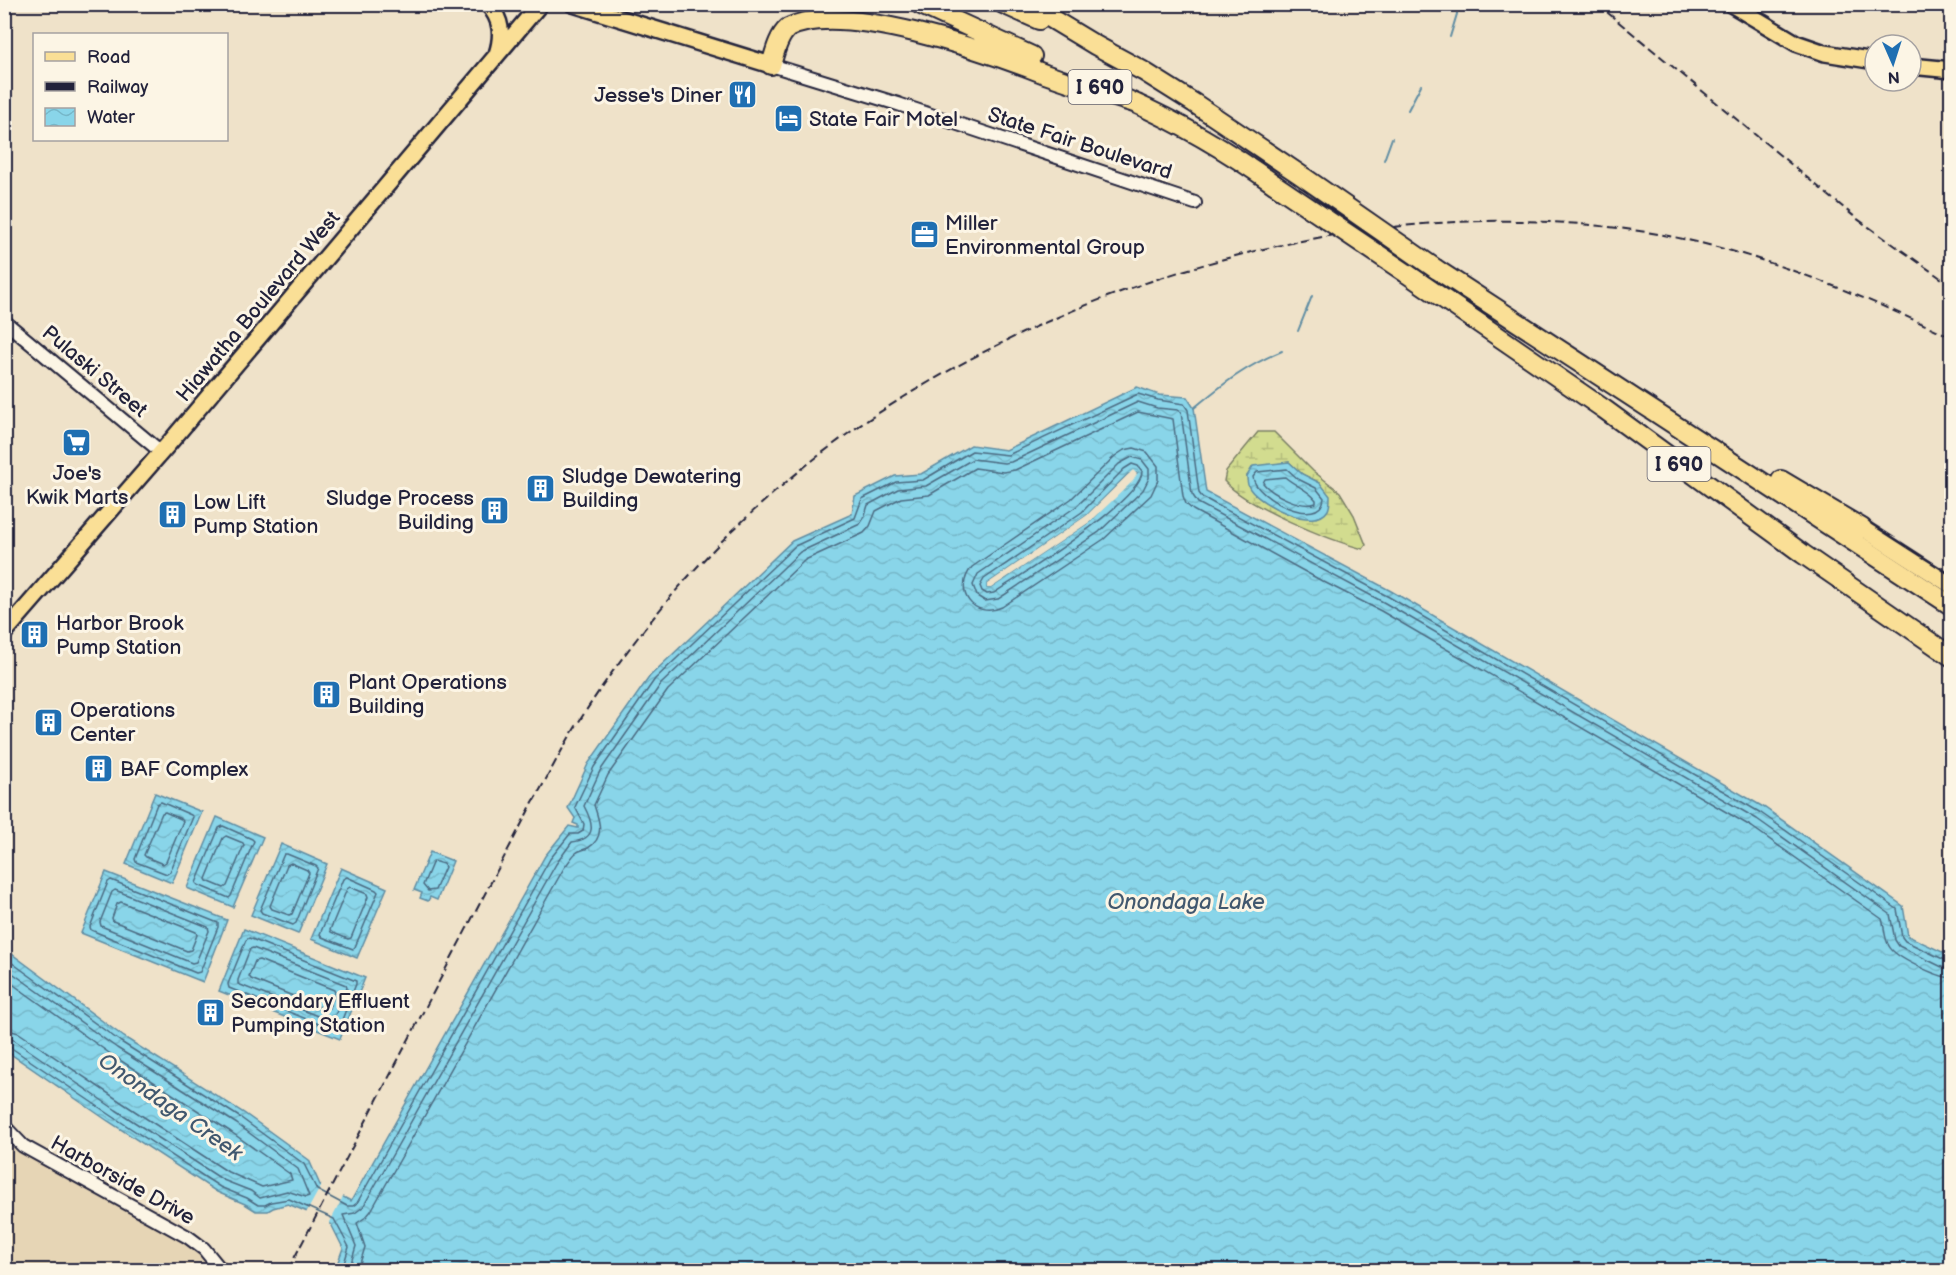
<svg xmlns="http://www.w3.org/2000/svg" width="1956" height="1275" viewBox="0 0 1956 1275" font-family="'Balsamiq Sans',sans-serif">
  <defs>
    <pattern id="wetland-marsh" width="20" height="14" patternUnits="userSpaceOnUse" patternTransform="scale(1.5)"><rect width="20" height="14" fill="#d2dc8f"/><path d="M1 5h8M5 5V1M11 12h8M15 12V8" fill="none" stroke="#b4bc7c"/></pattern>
    <pattern id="water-waves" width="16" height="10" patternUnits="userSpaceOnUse" patternTransform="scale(1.5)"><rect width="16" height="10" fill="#89d5e9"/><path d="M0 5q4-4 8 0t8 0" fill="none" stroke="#76b7c9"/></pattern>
  </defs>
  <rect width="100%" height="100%" fill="#efe2c9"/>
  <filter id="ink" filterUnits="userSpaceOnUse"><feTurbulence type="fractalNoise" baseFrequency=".0167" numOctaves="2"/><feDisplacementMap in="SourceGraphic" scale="12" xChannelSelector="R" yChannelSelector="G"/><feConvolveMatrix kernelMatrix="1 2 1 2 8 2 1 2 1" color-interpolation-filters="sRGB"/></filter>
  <g filter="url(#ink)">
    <!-- built -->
    <path fill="#e6d5b5" d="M4,1110L19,1134L34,1146L171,1218L201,1236L224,1259L232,1270H5Z"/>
    <!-- wetland -->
    <path fill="url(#wetland-marsh)" stroke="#7a7f65" stroke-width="1.5" fill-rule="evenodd" d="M1258,432H1274L1313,471L1340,492L1354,515L1366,545L1363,549C1329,540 1247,507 1224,481L1226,471ZM1289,462L1302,474L1320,483L1293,516C1273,506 1250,500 1247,476L1276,464Z"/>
    <!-- water -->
    <path fill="url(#water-waves)" stroke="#608da3" stroke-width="1.5" fill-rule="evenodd" d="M1137,387L1159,395L1187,397L1194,408L1206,492L1391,591L1765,808L1903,906L1908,936L1951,956V1270H335L343,1248L331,1224L305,1211L288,1204L273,1208L268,1211H256L245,1204L217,1192L108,1121L5,1050V949L124,1037L244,1113L309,1160L320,1185L351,1201L545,856L569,826L578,828V825L573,823L575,818L568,808L588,764L650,676L792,541L852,514L855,496L895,476L921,474L971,445L1006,450ZM1137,473L1091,521L991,588H987V584L1086,516L1128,474Z
      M1289,462L1302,474L1320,483L1330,496C1330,500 1330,506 1328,510C1315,532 1261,505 1250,489C1247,485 1247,481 1247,476L1253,466Z
      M155,793L202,812L172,883L126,864Z
      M217,817L263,837L233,907L187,888Z
      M281,844L327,864L298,934L251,915Z
      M430,852L453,861L437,900L430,897L428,901L420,898L422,893L414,890Z
      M341,868L387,888L357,958L311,939Z
      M106,872L227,920L203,982L81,933Z
      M244,929L365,978L340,1039L219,991Z"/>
    <!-- pier -->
    <path fill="#efe2c9" d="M1133,470L1137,474L1133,481L1091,521L991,588H987V584L1086,516Z
      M322,1184L344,1195L328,1226L305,1215Z"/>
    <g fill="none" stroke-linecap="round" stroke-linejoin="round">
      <!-- shore -->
      <path stroke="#4b6a81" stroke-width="1.5" d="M1134,448L1147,452L1158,466V480L1151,495L1104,539L1002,607C974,620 952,591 972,567L1071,499L1115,456L1124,450Z
        M1132,457L1142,460L1149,469V478L1143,490L1099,532L998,599L985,601L977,596L973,585L978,574L1077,506L1119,464Z
        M1132,464L1138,466L1142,471C1143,500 1021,575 994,593L987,594L982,591L980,586L984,579L1082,512L1124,469Z
        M1287,469L1298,479L1316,488L1324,498C1321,530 1255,499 1253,477L1257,472Z
        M1285,477C1295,486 1308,489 1316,500V503C1301,509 1272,494 1263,483L1265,479Z
        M161,802L191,815L193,817L170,872L167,874L136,862L135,859L157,804Z
        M165,812L181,819L183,821L166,862L163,864L146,857L144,855L162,813Z
        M223,826L252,839L254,841L231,896L229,898L198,885L196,883L219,828Z
        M226,836L243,843L244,845L227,886L224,888L207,881L206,879L223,838Z
        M284,854H287L316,866L318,868L296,923L293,925L262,913L260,910Z
        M433,861L443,864L445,867L435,890L428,891L423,885Z
        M291,863L307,870L309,873L292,914L289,915L272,909L270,906L287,865Z
        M347,877L376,890L378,892L355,947L353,949L322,937L320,934L343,879Z
        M111,880L218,923V927L200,972L196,973L91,930L90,927L108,882Z
        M350,887L367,894L368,897L351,938L348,939L331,932L330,930L347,889Z
        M115,890L208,927L209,931L196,962L192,963L101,926L100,922L112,892Z
        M121,902L196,932L197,935L191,950L187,951L113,921L112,918L117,904Z
        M249,938L356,981V984L338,1030H334L229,988L228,984L246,940Z
        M253,948L346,985L347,988L333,1020L330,1021L238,984V980L250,949Z
        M4,957L121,1042L241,1118L304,1164L317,1190L347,1206H353L357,1203L550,859L570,834H578L583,831L584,824L575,807L594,767L655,679L795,546L855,518L862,499L896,482L923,480L972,451L1008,455L1138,394L1158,400L1184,404L1188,410L1199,493L1202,497L1389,597L1761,813L1897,909L1902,937L1905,941L1947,961H1952
        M259,960L334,990L335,993L329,1008L325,1009L251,979L249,976L255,961Z
        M4,967L117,1048L237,1124L298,1169L309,1196L306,1197L287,1191L260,1198L251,1191L223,1180L116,1110L14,1040L4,1038
        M4,978L112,1055L231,1132L290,1174L292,1180L262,1187L228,1172L121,1102L19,1033L4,1029
        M4,1046L10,1047L112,1116L220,1187L247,1198L258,1205H265L271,1202L289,1199L334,1219L349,1247L342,1270
        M349,1270L356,1246L343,1215L355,1213L363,1207L556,864L572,842C598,839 593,823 584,806L600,771L661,684L800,552L860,524L864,518L868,505L898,489L926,486L973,459L1004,463L1011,462L1138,402L1157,408L1178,410L1181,412L1192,494L1198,503L1385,603L1757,819L1890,914L1895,940L1899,946L1944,968L1952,969
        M358,1270L365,1247L357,1223L366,1217L371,1211L564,868C568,864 571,857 576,853C579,850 584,850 588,848C606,837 599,820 594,805L608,775L668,690L805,560L864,533L870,526L876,511L901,498L929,495L975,468L1003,472L1015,470L1138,412L1173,419L1183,496L1186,504L1193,510L1322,581L1381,611L1752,827L1882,919C1885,928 1884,938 1889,946C1895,958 1938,977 1952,978"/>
      <!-- stream -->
      <path stroke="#608da3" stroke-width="2" d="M1450,37L1457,14V4
        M1408,110L1421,85
        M1384,160L1392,138
        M1298,331L1312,296
        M1194,408C1224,383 1246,366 1282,351"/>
      <defs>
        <path id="minor" d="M771,65L898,104L1195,203
          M4,321L161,452
          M4,1126L23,1146L188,1237L204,1249L221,1270"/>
        <path id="major" d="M488,4C502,20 503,35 497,54
          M573,4L771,65
          M1731,4L1796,43L1825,53L1875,61
          M1911,66L1952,70
          M1862,528L1952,586
          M4,633L171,441L540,4"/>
        <path id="highway" d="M919,4L1032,56
          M1003,4L1039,20
          M1027,4L1095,45L1143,71L1194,103L1305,178
          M771,65C775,52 778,37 788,28C841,0 988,52 1045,74C1076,85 1106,94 1137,104
          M1128,100C1180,123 1228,151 1274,184
          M1436,269L1952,606
          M1406,273L1604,409L1803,554L1952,657
          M1781,480L1862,528"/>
      </defs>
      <!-- minor casing -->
      <use href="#minor" stroke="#22223b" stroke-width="16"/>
      <!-- major casing -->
      <use href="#major" stroke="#22223b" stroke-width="20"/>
      <!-- highway casing -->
      <use href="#highway" stroke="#22223b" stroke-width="22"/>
      <!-- minor -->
      <use href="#minor" stroke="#fcf5e5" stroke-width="12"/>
      <!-- major -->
      <use href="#major" stroke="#fadf96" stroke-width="15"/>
      <!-- highway -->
      <use href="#highway" stroke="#fadf96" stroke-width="18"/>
      <!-- rail -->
      <path stroke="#22223b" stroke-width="2" stroke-dasharray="9 4.5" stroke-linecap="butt" d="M1597,4L1856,218L1952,286
        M288,1270L533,802C546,780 557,758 570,736C614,664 669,593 729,534C775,490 824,448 877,414C1098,270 1384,190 1646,232C1753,249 1853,292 1952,337"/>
      <defs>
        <path id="highway-bridge" d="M1305,178L1436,269
          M1274,184L1406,273"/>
      </defs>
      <!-- highway-bridge casing -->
      <use href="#highway-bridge" stroke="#22223b" stroke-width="22" stroke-linecap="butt"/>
      <!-- highway-bridge -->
      <use href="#highway-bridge" stroke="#fadf96" stroke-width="18"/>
    </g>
  </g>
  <!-- icons -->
  <defs>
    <symbol id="restaurant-square" viewBox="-11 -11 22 22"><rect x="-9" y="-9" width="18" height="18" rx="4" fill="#1f6fb2" stroke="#fcf5e5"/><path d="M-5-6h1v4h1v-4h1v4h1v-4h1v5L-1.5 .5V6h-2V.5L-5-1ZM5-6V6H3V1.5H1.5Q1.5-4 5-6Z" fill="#fff"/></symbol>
    <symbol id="hotel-square" viewBox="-11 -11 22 22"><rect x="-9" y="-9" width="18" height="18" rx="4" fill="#1f6fb2" stroke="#fcf5e5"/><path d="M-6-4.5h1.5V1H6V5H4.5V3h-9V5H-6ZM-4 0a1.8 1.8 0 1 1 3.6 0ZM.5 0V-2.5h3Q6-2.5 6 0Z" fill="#fff"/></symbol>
    <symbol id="office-square" viewBox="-11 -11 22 22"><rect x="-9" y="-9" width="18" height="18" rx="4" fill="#1f6fb2" stroke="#fcf5e5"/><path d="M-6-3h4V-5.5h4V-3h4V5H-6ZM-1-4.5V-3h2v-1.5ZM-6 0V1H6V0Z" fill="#fff"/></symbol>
    <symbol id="supermarket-square" viewBox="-11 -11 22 22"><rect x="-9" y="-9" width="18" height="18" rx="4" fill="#1f6fb2" stroke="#fcf5e5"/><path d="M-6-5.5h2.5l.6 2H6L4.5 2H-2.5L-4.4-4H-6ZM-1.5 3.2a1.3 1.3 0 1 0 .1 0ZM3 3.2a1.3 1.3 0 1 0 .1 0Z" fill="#fff"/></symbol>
    <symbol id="building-square" viewBox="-11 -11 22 22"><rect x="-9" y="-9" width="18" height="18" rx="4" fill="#1f6fb2" stroke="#fcf5e5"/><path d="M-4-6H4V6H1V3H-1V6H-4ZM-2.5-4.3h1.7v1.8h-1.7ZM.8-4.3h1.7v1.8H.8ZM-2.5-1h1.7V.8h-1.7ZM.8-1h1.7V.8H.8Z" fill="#fff"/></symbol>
  </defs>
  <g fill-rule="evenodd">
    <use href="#restaurant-square" x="726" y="78" width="33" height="33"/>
    <use href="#hotel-square" x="772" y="102" width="33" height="33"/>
    <use href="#office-square" x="908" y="218" width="33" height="33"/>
    <use href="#supermarket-square" x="60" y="426" width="33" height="33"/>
    <use href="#building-square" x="524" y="472" width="33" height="33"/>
    <use href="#building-square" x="478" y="494" width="33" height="33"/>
    <use href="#building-square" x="156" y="498" width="33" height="33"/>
    <use href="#building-square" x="18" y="618" width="33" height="33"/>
    <use href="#building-square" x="310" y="678" width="33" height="33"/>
    <use href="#building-square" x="32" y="706" width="33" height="33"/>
    <use href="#building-square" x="82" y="752" width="33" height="33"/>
    <use href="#building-square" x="194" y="996" width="33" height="33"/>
  </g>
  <g text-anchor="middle" stroke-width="6" stroke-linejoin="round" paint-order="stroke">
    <!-- shield labels -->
    <g fill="#fcf5e5" stroke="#63616e" stroke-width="1.5">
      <rect x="1068.5" y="70" width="63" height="34" rx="4.5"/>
      <rect x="1647.5" y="447" width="63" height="34" rx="4.5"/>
    </g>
    <g font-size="20" font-weight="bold" fill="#22223b">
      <text x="1100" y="94">I 690</text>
      <text x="1679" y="471">I 690</text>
    </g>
    <!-- poi labels -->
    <g font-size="21" fill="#22223b" stroke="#fcf5e5" text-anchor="start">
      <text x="722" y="102" text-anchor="end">Jesse's Diner</text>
      <text x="809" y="126">State Fair Motel</text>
      <text x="945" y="230">Miller<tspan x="945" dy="24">Environmental Group</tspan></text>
      <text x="77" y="480" text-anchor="middle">Joe's<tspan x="77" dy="24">Kwik Marts</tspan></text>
      <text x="562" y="483">Sludge Dewatering<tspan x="562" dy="24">Building</tspan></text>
      <text x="474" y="505" text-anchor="end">Sludge Process<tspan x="474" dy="24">Building</tspan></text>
      <text x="193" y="509">Low Lift<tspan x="193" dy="24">Pump Station</tspan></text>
      <text x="56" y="630">Harbor Brook<tspan x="56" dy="24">Pump Station</tspan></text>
      <text x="348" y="689">Plant Operations<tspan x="348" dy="24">Building</tspan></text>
      <text x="70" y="717">Operations<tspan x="70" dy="24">Center</tspan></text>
      <text x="120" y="776">BAF Complex</text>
      <text x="231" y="1008">Secondary Effluent<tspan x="231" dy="24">Pumping Station</tspan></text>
    </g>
    <!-- street labels -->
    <g font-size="21" fill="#22223b" stroke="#fcf5e5">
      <text transform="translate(1080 143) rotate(18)" y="7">State Fair Boulevard</text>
      <text transform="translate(258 306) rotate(-50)" y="7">Hiawatha Boulevard West</text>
      <text transform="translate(95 371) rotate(40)" y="7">Pulaski Street</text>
      <text transform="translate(123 1180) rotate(29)" y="7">Harborside Drive</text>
    </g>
    <!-- water labels -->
    <g font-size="22" font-style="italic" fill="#41586f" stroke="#fcf5e5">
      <text x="1186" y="909">Onondaga Lake</text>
      <text transform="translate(171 1106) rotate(35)" y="8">Onondaga Creek</text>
    </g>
  </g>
  <!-- margin -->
  <rect width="1956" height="1275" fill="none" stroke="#fcf5e5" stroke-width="24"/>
  <rect x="12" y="12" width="1932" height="1251" fill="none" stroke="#22223b" stroke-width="2" filter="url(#ink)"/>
  <!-- legend -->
  <rect x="33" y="33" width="195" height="108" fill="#fcf5e5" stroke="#a5a1a1" stroke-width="1.5"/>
  <rect x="45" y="52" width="30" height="9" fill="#fadf96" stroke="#a5a1a1" stroke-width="1.5"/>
  <text x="87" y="63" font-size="18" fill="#22223b">Road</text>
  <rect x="45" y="82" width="30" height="9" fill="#22223b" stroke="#a5a1a1" stroke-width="1.5"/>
  <text x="87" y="93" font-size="18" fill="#22223b">Railway</text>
  <rect x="45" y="108" width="30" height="18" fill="url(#water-waves)" stroke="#a5a1a1" stroke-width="1.5"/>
  <text x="87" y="123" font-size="18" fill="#22223b">Water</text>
  <!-- north arrow -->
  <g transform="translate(1893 63) rotate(177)"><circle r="28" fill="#fcf5e5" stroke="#a5a1a1" stroke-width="1.5"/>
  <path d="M0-4.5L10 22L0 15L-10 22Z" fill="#1f6fb2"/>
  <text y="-9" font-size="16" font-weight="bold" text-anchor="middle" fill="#22223b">N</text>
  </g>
</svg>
